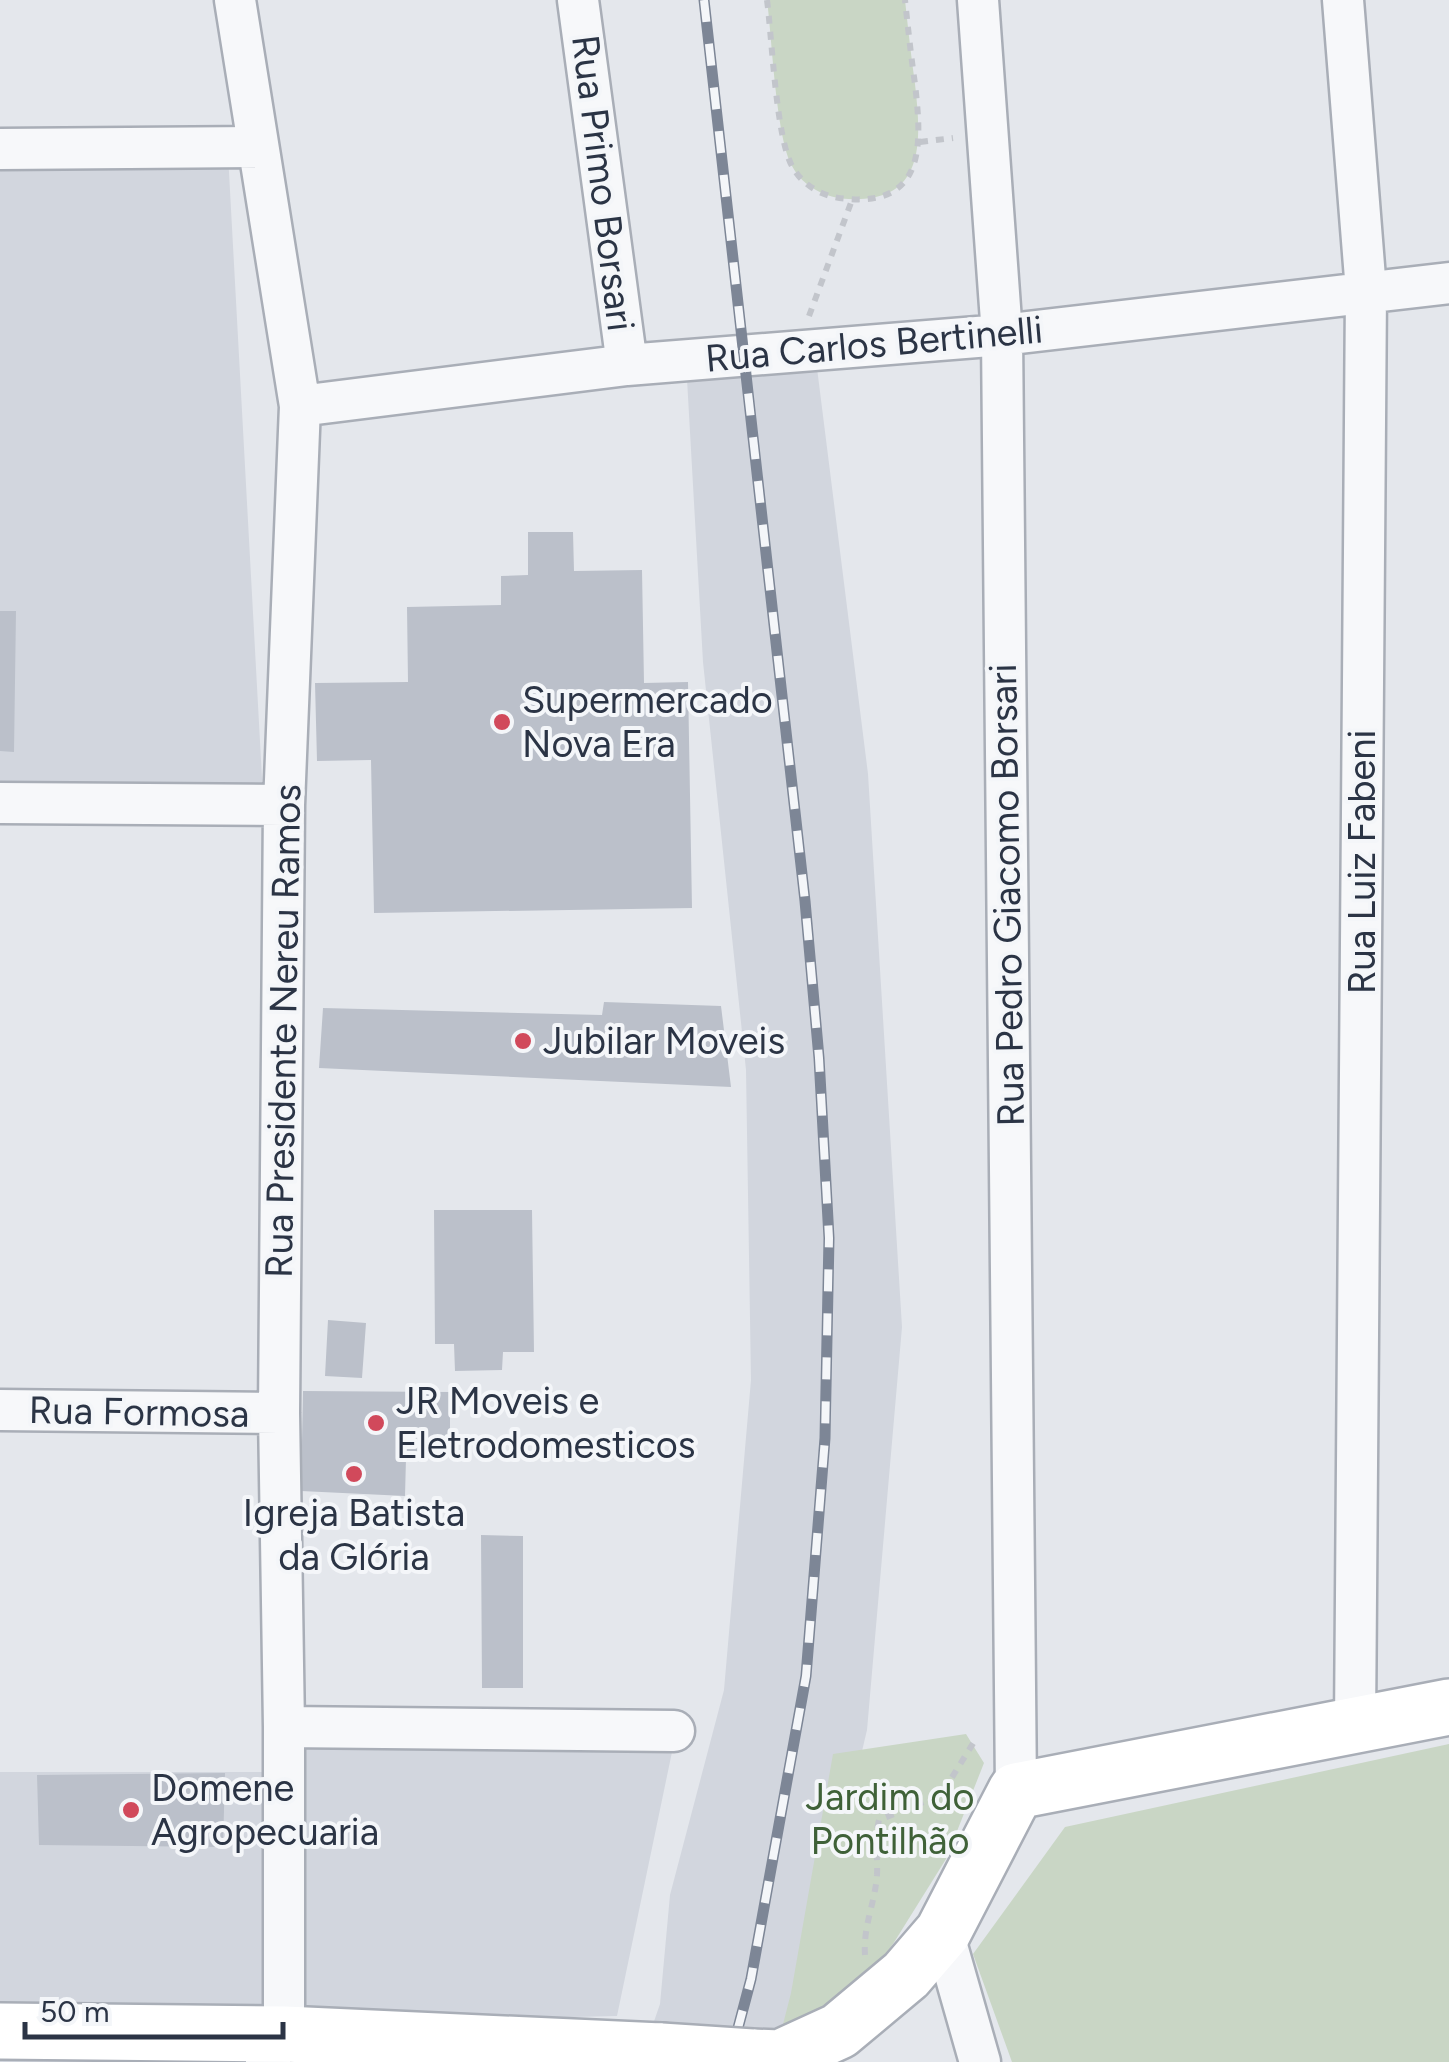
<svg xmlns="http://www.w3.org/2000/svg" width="1449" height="2062" viewBox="0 0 1449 2062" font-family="Figtree,sans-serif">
  <rect width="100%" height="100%" fill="#e4e7ec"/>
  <!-- built -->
  <path fill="#d2d6de" d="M228,154L264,815L0,814V158Z
    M817,368L868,774L902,1327L867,1730L788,2062H640L660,2004L670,1895L724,1690L751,1380L746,1070L703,662L687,379Z
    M273,1739L672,1752L617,2016L274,2024L248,2062H0V1772H266Z"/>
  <!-- green -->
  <path fill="#c9d6c5" d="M767,0H905C908,28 911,56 915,84C921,139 927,203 849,199C826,198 803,187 792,166C776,137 772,38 767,0Z
    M966,1734L984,1763L946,1859L893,1944L856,1991L779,2040L791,1993L833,1754Z
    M1449,1744V2062H1012L973,1954L1065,1827Z"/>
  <!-- building -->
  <path fill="#bbc0ca" d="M528,532H573L574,571L642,570L644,683L688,682L692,908L374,913L371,760L317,761L315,683L408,682L407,607L501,605V576L528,575Z
    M0,611H16L14,752L0,751Z
    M604,1002L721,1006L731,1087L319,1068L323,1008L602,1015Z
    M434,1210H532L534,1352H503L502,1370L455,1371L454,1344H435Z
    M328,1320L366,1323L362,1378L325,1376Z
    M303,1391L450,1392V1455L406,1458L405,1496L301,1491Z
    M481,1535L523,1536V1688H482Z
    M225,1773L223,1847L39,1845L37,1775Z"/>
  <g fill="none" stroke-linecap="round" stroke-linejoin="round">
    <defs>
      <path id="street" d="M235,0L300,406L284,805L279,1413L284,1727V2034L266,2062
        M578,0L627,365
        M978,0L1002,335L1016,1791
        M1343,0L1366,291L1355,1726
        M0,149L258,147
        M300,406L627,365L1002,335L1449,283
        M0,803L284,805
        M0,1410L279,1413
        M284,1727L674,1731
        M943,1932L980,2062"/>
      <path id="secondary" d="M0,2031L284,2034L661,2051
        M752,2057L780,2058L839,2031L906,1975L943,1932L1016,1791L1449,1707"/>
    </defs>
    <!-- street casing -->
    <use href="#street" stroke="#a9aeb7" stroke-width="45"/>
    <!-- secondary casing -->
    <use href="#secondary" stroke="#a9aeb7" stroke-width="60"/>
    <!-- path -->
    <path stroke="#c2c5cb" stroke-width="6" stroke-dasharray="8 8" stroke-linecap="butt" d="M767,0C772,38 776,137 792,166C804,188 826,198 849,199C928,205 921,138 915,84C911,56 908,28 905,0
      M920,142L953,138
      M809,316L852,200
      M865,1955C863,1926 875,1903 877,1875C878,1856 874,1840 879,1820L941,1795L977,1737"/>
    <!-- street -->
    <use href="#street" stroke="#f7f8fa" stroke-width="40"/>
    <!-- secondary -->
    <use href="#secondary" stroke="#fff" stroke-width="55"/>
    <defs>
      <path id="rail" d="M704,0L805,901L819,1058L829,1238L825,1438L806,1676L751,1979L729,2062"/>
    </defs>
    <!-- rail casing -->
    <use href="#rail" stroke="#7d8696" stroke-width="11"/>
    <!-- rail -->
    <use href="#rail" stroke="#f4f6f9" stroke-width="8" stroke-dasharray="22" stroke-linecap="butt"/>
    <defs>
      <path id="secondary-bridge" d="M661,2051L752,2057"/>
    </defs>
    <!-- secondary-bridge casing -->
    <use href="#secondary-bridge" stroke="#a9aeb7" stroke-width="60" stroke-linecap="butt"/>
    <!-- secondary-bridge -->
    <use href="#secondary-bridge" stroke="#fff" stroke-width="55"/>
  </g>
  <!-- markers -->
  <g fill="#d1495b" stroke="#f4f6f9" stroke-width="4">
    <circle cx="502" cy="722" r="10"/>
    <circle cx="523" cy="1041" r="10"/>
    <circle cx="376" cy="1423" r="10"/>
    <circle cx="354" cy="1474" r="10"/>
    <circle cx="131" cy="1810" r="10"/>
  </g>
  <g text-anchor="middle" stroke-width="8" stroke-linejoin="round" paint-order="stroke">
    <!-- street labels -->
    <g font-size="38" fill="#2b3445" stroke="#f4f6f9">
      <text transform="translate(603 183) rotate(83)" y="13">Rua Primo Borsari</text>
      <text transform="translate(874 344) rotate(-5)" y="13">Rua Carlos Bertinelli</text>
      <text transform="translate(1362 862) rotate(-90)" y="13">Rua Luiz Fabeni</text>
      <text transform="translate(1007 895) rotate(-91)" y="13">Rua Pedro Giacomo Borsari</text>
      <text transform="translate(283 1031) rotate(-89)" y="13">Rua Presidente Nereu Ramos</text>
      <text transform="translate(139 1412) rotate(1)" y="13">Rua Formosa</text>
    </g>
    <!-- poi labels -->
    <g font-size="38" fill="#2b3445" stroke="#f4f6f9" text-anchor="start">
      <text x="522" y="713">Supermercado<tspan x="522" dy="44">Nova Era</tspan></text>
      <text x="543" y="1054">Jubilar Moveis</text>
      <text x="396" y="1414">JR Moveis e<tspan x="396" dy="44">Eletrodomesticos</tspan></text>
      <text x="354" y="1526" text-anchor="middle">Igreja Batista<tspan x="354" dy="44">da Glória</tspan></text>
      <text x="151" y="1801">Domene<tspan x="151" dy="44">Agropecuaria</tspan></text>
    </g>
    <!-- park labels -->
    <g font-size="38" fill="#3f6138" stroke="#f4f6f9">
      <text x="890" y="1810">Jardim do<tspan x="890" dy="44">Pontilhão</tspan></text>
    </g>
  </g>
  <!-- scale -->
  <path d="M25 2022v15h258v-15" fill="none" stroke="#2b3445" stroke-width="5"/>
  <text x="40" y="2022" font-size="30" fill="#2b3445" stroke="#f4f6f9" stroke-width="8" paint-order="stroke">50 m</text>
</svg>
